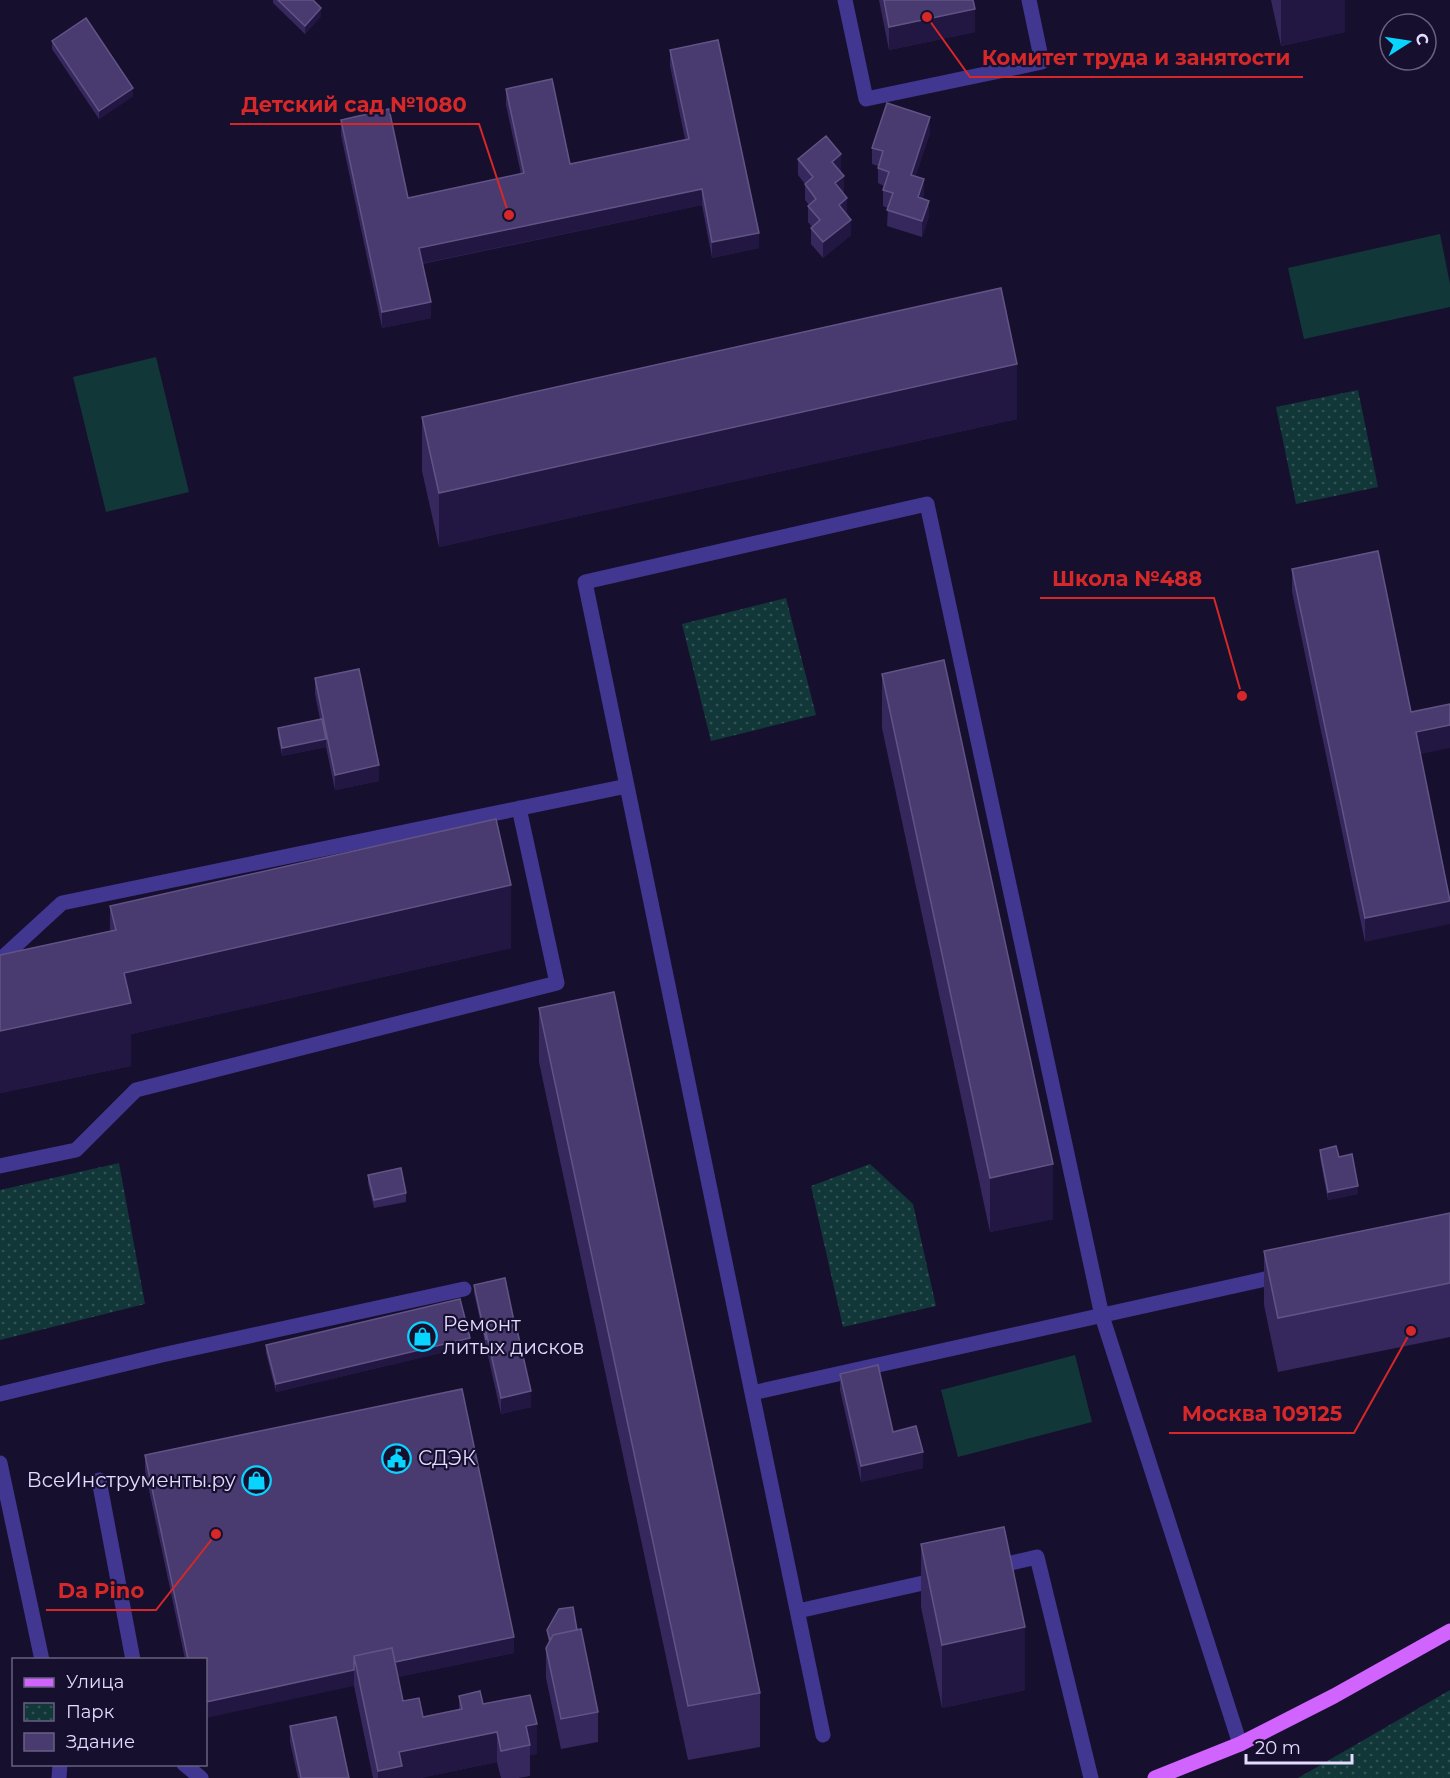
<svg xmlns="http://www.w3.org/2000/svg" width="1450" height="1778" viewBox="0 0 1450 1778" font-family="Montserrat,sans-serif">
  <defs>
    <pattern id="park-dots" width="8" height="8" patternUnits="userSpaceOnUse" patternTransform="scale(1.5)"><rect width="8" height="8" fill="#123739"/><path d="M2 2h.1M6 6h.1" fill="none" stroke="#345357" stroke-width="1.8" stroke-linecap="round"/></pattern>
  </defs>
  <rect width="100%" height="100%" fill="#170f2e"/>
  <!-- grass -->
  <path fill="#123739" d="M1440,234L1450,284V307L1304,339L1288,268Z
    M156,357L189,492L106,512L73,377Z
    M1075,1355L1092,1422L958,1457L941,1390Z"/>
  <!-- park -->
  <path fill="url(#park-dots)" d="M1358,390L1378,487L1296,504L1276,407Z
    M786,598L816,715L711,741L682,624Z
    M119,1163L145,1304L0,1340V1190Z
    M870,1164L913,1204L936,1306L843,1327L811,1186Z
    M1450,1690V1778H1298Z"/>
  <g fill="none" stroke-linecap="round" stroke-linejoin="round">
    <!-- minor -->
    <path stroke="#413791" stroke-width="15" d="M845,0L866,99L1042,62L1029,0
      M0,960L62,903L627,786
      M0,1166L76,1150L136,1090L557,983L519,808
      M752,1393L823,1735
      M0,1394L162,1355L464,1289
      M0,1463L42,1660
      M99,1480L133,1660
      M994,1567L1037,1557L1091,1778
      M798,1611L941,1579
      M1240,1744L1102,1316L927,504L585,582L752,1393L1283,1275
      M184,1764L201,1778
      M59,1778L60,1764"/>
    <!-- major -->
    <path stroke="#d163ff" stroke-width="15" d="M1155,1778L1240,1744L1334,1696L1450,1631"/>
  </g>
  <!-- wall -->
  <path fill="#36285d" d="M273,0H313L321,16L305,34L273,3Z
    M879,0H973L975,32L889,50Z
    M1271,0H1345V32L1281,46Z
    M52,41L133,96L99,119L52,49Z
    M670,50L759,248L712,258L702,205L422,264L431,318L382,328L341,135V120L408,198L521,174L506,105V89L570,164L685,139L670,66Z
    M930,133L915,177L924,195L922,198L929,216L922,237L887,226L888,208L883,206V190L884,186L878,183V166L872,164V148Z
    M798,159L841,170L840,171L851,235L823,258L811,244V228L812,227L808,222V206L809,205L805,200V184L798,175Z
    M422,417L1017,419L439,547L422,471Z
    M1292,569L1411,712L1421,754L1365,942L1292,592Z
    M882,674L1053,1219L990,1232L882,728Z
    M315,678L379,781L335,790L326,747L282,756L278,736V728L320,719L315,694Z
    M110,906L511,948L131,1034V1066L0,1093V955L110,931Z
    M539,1008L760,1693V1747L688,1760L539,1062Z
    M1320,1150L1339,1157L1358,1194L1328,1200L1320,1158Z
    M368,1175L406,1193V1202L374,1208L368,1183Z
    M1450,1213V1337L1278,1372L1264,1305V1251Z
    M474,1285L515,1326L531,1407L501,1414L474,1293Z
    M266,1345L470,1346L276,1392L266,1353Z
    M840,1374L893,1432L923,1468L861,1482L840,1390Z
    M145,1455L514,1653L398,1677L403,1701L423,1717L459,1709V1696L483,1704L530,1695L537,1754L530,1755V1776L518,1778H501L497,1762L420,1778H373L354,1686L206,1659H185L145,1471Z
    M921,1544L1025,1690L942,1708L921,1607Z
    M547,1630H577L598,1712V1742L561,1749L546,1678V1648L549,1643Z
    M290,1726L349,1778H298L290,1742Z"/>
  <!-- shaded-wall -->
  <path fill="#221643" d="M1281,0H1345V32L1281,46Z
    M321,8V16L305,34V26Z
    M975,9V32L889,50V27Z
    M133,88V96L99,119V111Z
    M930,117V133L911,191V175Z
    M841,154V170L832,178V162Z
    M844,176V192L835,199V183Z
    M924,179V195L918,213V197Z
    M702,189V205L419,264V248Z
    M847,198V214L839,221V205Z
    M929,201V216L922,237V221Z
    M851,220V235L823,258V242Z
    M759,233V248L712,258V242Z
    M431,302V318L382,328V312Z
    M1017,364V419L439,547V493Z
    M1450,725V748L1416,755V732Z
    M326,739V747L282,756V748Z
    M379,765V781L335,790V775Z
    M511,885V948L131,1034V1066L0,1093V1031L124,973Z
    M1450,901V924L1365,942V918Z
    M1053,1164V1219L990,1232V1178Z
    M1358,1186V1194L1328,1200V1192Z
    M470,1338V1346L276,1392V1384Z
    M531,1391V1407L501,1414V1398Z
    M923,1452V1468L861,1482V1466Z
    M1025,1627V1690L942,1708V1645Z
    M514,1637V1653L360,1685L357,1670Z
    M354,1670V1686L206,1718V1702Z
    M537,1724V1754L530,1755V1745L526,1726Z
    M497,1732V1762L420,1778H378V1771L399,1752Z"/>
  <!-- building -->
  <path fill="#493b6f" stroke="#615485" stroke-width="1.5" d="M278,0H313L321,8L305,26Z
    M884,0H973L975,9L889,27Z
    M86,18L133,88L99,111L52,41Z
    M718,40L759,233L712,242L702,189L419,248L431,302L382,312L341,120L389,109L408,198L524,173L506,89L552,79L570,164L689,139L670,50Z
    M887,103L930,117L911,175L924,179L918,197L929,201L922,221L887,210L893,193L883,190L889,172L878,168L883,151L872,148Z
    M826,136L841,154L832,162L844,176L835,183L847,198L839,205L851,220L823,242L811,228L820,220L808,206L816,199L805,184L813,177L798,159Z
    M1001,288L1017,364L439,493L422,417Z
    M1378,551L1411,712L1450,704V725L1416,732L1450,901L1365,918L1292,569Z
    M944,660L1053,1164L990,1178L882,674Z
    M359,669L379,765L335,775L315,678Z
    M322,719L326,739L282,748L278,728Z
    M496,819L511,885L124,973L131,1003L0,1031V955L116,930L110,906Z
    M614,992L760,1693L688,1706L539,1008Z
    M1336,1146L1339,1157L1352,1154L1358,1186L1328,1192L1320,1150Z
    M401,1168L406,1193L374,1200L368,1175Z
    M1450,1213V1283L1278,1318L1264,1251Z
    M505,1278L515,1326L486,1332V1340L474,1285Z
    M460,1299L470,1338L276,1384L266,1345Z
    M516,1325L531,1391L501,1398L486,1332Z
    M878,1365L893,1432L916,1426L923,1452L861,1466L840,1374Z
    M462,1389L514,1637L395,1662L392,1648L354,1656V1670L206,1702V1659H188L145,1455Z
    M1004,1527L1025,1627L942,1645L921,1544Z
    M573,1607L577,1630L553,1635L550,1641L547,1630L559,1609Z
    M581,1629L598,1712L561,1719L546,1648L553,1635Z
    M392,1648L403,1701L419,1698L423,1717L462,1709L459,1696L480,1691L483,1704L530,1695L537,1724L526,1726L530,1745L501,1751L497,1732L399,1752L402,1766L378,1771L354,1656Z
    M336,1717L349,1778H301L290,1726Z"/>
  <!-- icons -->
  <defs>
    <symbol id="shop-ring" viewBox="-11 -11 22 22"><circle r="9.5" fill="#170f2e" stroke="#08d4ff" stroke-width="1.5"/><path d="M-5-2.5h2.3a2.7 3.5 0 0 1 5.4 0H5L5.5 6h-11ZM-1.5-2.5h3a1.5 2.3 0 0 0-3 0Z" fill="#08d4ff"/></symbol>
    <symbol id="civic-ring" viewBox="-11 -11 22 22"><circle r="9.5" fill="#170f2e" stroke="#08d4ff" stroke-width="1.5"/><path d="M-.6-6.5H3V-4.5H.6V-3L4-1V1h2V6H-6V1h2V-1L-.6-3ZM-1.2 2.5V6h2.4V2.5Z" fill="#08d4ff"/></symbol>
  </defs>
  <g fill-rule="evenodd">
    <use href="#shop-ring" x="406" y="1320" width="33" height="33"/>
    <use href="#civic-ring" x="380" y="1442" width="33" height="33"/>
    <use href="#shop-ring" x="240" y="1464" width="33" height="33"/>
  </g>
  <g text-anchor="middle" stroke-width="4.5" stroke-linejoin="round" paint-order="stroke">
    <!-- poi labels -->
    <g font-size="20" fill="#e3dcff" stroke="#170f2e" text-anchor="start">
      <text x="443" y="1331">Ремонт<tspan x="443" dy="23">литых дисков</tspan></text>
      <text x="418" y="1465">СДЭК</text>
      <text x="236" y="1487" text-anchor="end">ВсеИнструменты.ру</text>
    </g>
  </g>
  <!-- callouts -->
  <path fill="none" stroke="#d62828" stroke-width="2" d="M927 17L970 77H1303M509 215L479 124H230M1242 696L1214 598H1040M1411 1331L1354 1433H1169M216 1534L156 1610H46"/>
  <g fill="#d62828" stroke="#170f2e" stroke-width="2">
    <circle cx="927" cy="17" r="6"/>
    <circle cx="509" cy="215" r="6"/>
    <circle cx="1242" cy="696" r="6"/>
    <circle cx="1411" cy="1331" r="6"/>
    <circle cx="216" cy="1534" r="6"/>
  </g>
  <g font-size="21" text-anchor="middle" font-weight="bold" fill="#d62828" stroke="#170f2e" stroke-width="4.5" stroke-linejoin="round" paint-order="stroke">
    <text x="1136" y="65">Комитет труда и занятости</text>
    <text x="354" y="112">Детский сад №1080</text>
    <text x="1127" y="586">Школа №488</text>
    <text x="1262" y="1421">Москва 109125</text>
    <text x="101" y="1598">Da Pino</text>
  </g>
  <!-- legend -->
  <rect x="12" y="1658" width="195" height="108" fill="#170f2e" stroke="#696182" stroke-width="1.5"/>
  <rect x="24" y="1678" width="30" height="9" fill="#d163ff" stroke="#696182" stroke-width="1.5"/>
  <text x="66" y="1688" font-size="18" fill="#e3dcff">Улица</text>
  <rect x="24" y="1703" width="30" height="18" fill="url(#park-dots)" stroke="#696182" stroke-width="1.5"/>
  <text x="66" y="1718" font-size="18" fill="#e3dcff">Парк</text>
  <rect x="24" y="1733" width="30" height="18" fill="#493b6f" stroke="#696182" stroke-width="1.5"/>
  <text x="66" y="1748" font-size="18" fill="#e3dcff">Здание</text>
  <!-- north arrow -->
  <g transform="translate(1408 42) rotate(78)"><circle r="28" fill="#170f2e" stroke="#696182" stroke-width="1.5"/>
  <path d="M0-4.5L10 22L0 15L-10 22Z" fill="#08d4ff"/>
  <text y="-9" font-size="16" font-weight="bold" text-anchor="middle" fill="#e3dcff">С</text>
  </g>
  <!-- scale -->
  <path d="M1246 1754v9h106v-9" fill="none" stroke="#e3dcff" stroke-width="3"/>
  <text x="1255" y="1754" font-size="18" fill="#e3dcff" stroke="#170f2e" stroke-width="4.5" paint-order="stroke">20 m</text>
</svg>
